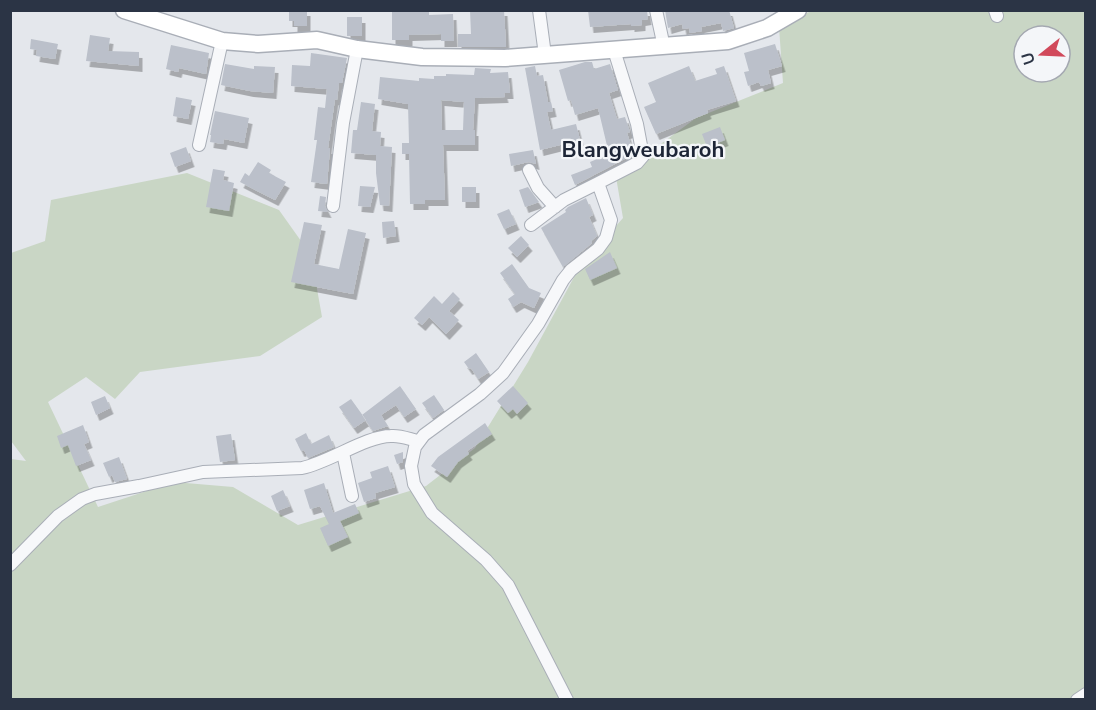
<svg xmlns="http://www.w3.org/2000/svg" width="1096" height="710" viewBox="0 0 1096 710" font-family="'Nunito Sans',sans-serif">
  <defs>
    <filter id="shadow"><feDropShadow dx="3.5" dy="6" stdDeviation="0" flood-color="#0004"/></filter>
  </defs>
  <rect width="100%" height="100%" fill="#e4e7ec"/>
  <!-- green -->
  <path fill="#c9d6c5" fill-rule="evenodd" d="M811,11H1085V699L11,700V459L26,461L11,441V253L45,241L51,200L187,173L279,210L311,255L322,317L260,356L140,372L115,399L86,377L48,402L98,507L174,482L233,487L298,525L426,486L475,448L528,362L579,268L623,218L616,177L696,118L783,83L779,27ZM1024,36H1060V72H1024Z"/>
  <!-- building -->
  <path fill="#bbc0ca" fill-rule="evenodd" filter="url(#shadow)" d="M289,10H307V26H294V21H289Z
    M470,10H504L506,47H458V34H471Z
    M588,10H647L648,19L642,20V25L631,26V24L590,27Z
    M665,10H729L734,28L723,31L721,23L701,27L702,31L690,33L689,28L683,29L682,24L668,28Z
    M429,11V15L453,14L454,41H441V34L409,35V40H392V12Z
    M347,17H362V36H347Z
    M90,35L110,38L108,51L139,52V66L86,61Z
    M31,39L58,44L55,59L36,56L37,50L30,49Z
    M775,44L782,66L768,70L771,83L761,86L759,82L748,86L744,72L749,71L744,53Z
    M171,45L209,53L206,74L179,68L178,72L166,69Z
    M311,53L347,58L342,83H339L337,100L335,99L328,148H330L327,184L311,182L317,140H314L318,107L325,108L327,89L291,86L292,65L310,66Z
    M585,62H592L594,69L610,64L618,90L609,93L617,119L625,117L630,132L627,133L634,154L575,185L571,175L592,167L590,162L609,154L598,108L575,115L571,100L568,101L559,70Z
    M225,64L254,69V66L275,67L273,93L250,91L221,85Z
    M535,66L537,76L543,75L548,102H551L553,111L547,112L551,130L576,124L580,140L540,150L525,68Z
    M689,66L695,81L717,74L715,69L724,66L736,101L707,110L708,113L656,134L644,107L656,102L648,83Z
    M475,68L491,69L490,73L508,72L510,93H504L505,97L475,98L473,130H475V145H443L445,200H425V204H410L409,154H402V143H409L408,104L378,99L380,77L419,81V78L434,79V76H446V74L474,75ZM441,100L464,102L463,130H442Z
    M176,97L192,100L188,119L173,116Z
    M361,102L375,104L372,131L381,132L380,146L392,147L389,206L380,205L376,173V155L351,153L353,130H357Z
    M215,111L249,118L244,143L224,139L223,144L210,142L211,135H210Z
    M720,127L725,140L707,147L702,134Z
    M186,147L191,161L175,167L170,153Z
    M533,150L536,164L529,162L511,166L509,154Z
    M258,162L271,170L269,173L286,182L275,200L240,182L245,173L249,176Z
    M213,169L225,171L223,180L234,183L229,211L206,207Z
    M360,186L375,187L370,207L358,206Z
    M462,187H476V202H462Z
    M528,187L539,202L525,207L519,190Z
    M320,196L326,197L325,206L328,212L318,211Z
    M586,198L593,215L589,217L597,236L591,241L592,243L563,267L541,228L566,212L565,210L568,207Z
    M509,209L516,224L504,229L497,214Z
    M394,221L396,236L383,238L382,222Z
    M304,222L322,225L314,264L339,269L348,229L366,233L353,294L291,282Z
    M521,236L529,245L517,257L508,248Z
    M610,252L617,268L590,280L585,269Z
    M512,264L529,288L541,293L534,308L521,302L513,307L508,299L515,294L500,273Z
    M453,292L460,299L449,311L459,320L446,334L429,317L422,325L414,318L434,296L442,304Z
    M476,353L489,372L478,379L471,368L469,369L464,362Z
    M400,386L416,409L404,417L396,405L381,415L388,426L373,431L362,415Z
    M513,386L528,403L517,414L513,409L508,413L497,401Z
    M434,395L444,410L433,418L422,403Z
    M105,396L110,408L96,415L91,402Z
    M351,399L366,420L354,428L339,407Z
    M485,423L492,434L467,451L469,454L458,462L447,477L431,466L438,457Z
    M83,425L89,442L84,444L91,460L76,466L68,445L61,448L57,436Z
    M306,433L311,444L329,435L334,447L308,458L304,450L301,451L295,439Z
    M231,434L235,460L220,462L216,436Z
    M403,452V462L397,464L394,455Z
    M119,457L127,479L115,482L112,475L109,477L103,463Z
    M388,466L395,487L375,493L376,498L364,502L358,483L372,478L370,472Z
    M324,483L333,513L355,504L359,513L340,521L348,537L328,546L320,528L329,524L320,506L310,509L304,490Z
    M283,490L290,506L277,511L271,496Z"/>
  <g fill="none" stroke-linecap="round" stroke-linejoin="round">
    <defs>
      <path id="street" d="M539,10L545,55
        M656,10L664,47
        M995,10L997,16
        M199,145L222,41
        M529,170L538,188L555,207
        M333,206L343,123L357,49
        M531,225L564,200L598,183
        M343,453L352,496
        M10,565L58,516L82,499L95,494L139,486L203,472L302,468C330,462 366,436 391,436C400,435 409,439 418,441
        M567,700L508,585L486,560L432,513L414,484L411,466L415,447L424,435L480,394L503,373L538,324L563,280L571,270L598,249L606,238L611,220L598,183L637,163L643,156L637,124L614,50
        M1077,700L1086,694"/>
      <path id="secondary" d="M124,10L222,41L258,44L317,40L357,49L422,57L505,58L728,41L767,28L798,10"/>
    </defs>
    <!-- street casing -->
    <use href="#street" stroke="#a9aeb7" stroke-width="14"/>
    <!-- secondary casing -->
    <use href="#secondary" stroke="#a9aeb7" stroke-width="19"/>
    <!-- street -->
    <use href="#street" stroke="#f7f8fa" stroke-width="12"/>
    <!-- secondary -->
    <use href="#secondary" stroke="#fff" stroke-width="16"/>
  </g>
  <g text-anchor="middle" stroke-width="4.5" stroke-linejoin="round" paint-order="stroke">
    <!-- quarter labels -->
    <g font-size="22" font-weight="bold" fill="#1d2536" stroke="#f4f6f9">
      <text x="643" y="157">Blangweubaroh</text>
    </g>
  </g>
  <!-- border -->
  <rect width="1096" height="710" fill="none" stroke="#2b3445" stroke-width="24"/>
  <!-- north arrow -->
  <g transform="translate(1042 54) rotate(252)"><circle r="28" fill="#f4f6f9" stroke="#a4a8b1" stroke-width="1.5"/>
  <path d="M0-4.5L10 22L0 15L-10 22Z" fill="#d1495b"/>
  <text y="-9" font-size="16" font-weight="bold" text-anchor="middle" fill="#2b3445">U</text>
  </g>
</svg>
